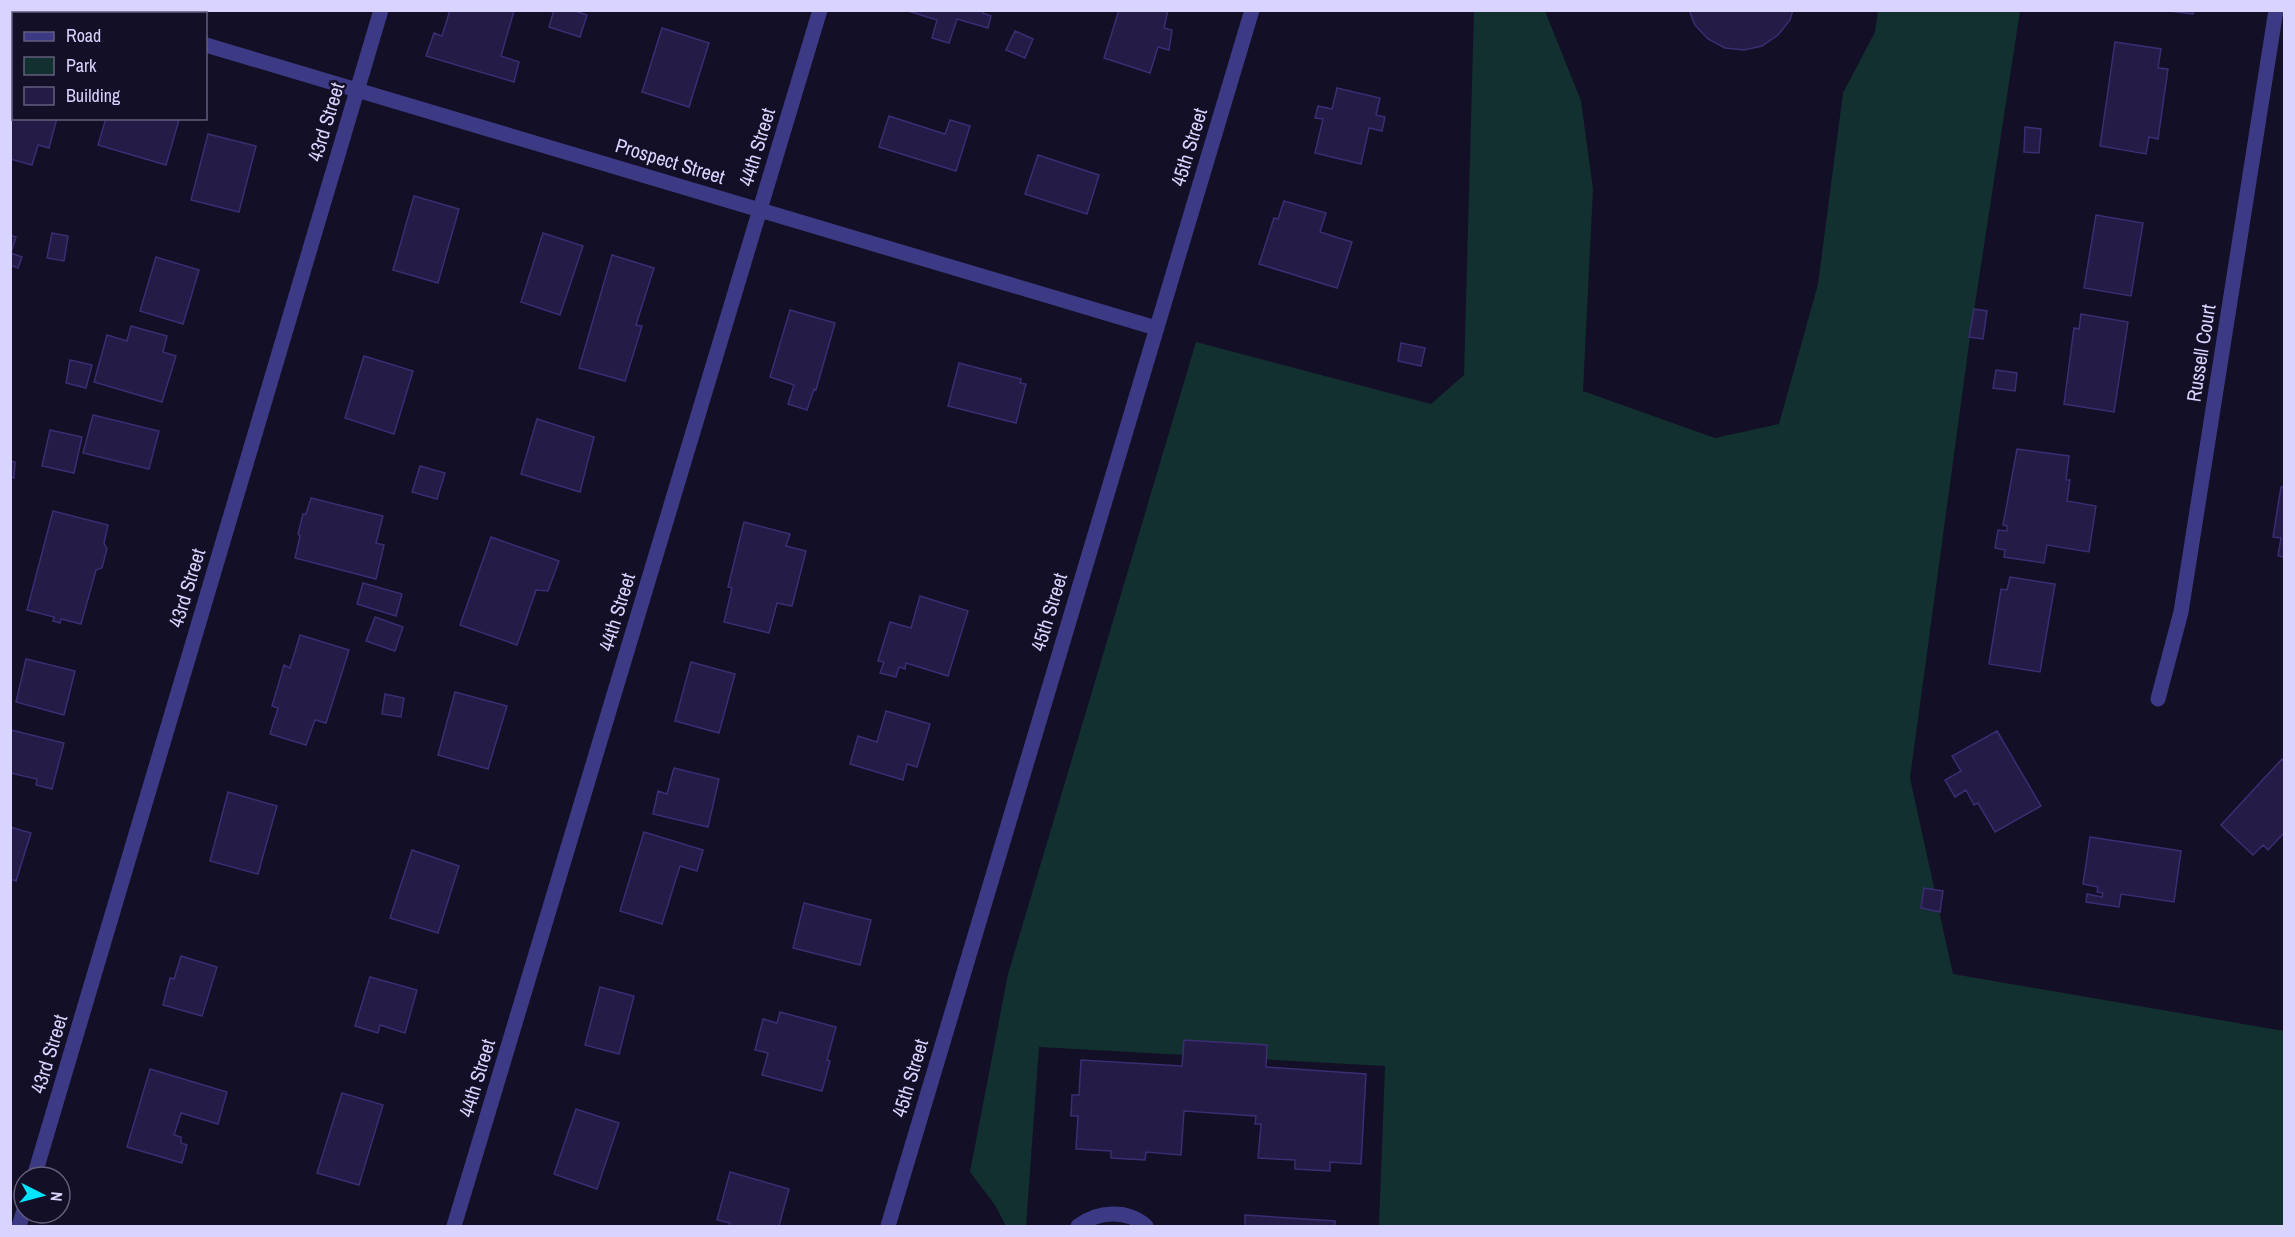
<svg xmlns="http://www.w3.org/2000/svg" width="2295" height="1237" viewBox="0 0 2295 1237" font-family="'Archivo Narrow',sans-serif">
  <rect width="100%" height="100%" fill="#130f26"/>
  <!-- green -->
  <path fill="#12302f" d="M1474,11H1545L1581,101L1593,189L1583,391L1715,438L1779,424L1818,284L1843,93L1875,32L1878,11H2020L1970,337L1910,778L1953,974L2284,1031V1226H1379L1385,1066L1039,1047L1026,1226H1006L995,1205L970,1172L1008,974L1196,342L1431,404L1464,375Z"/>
  <!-- building -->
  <path fill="#241b47" stroke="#3b2d73" stroke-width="1.5" d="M450,10L514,11L501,56L519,62L514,82L426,56L434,33L442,36Z
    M554,10H572L587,15L580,37L549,27Z
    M905,10H984L983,13L991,16L988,28L957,19L949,43L932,38L937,20Z
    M1119,10H1168L1164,28L1172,30L1169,50L1158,47L1150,73L1104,58Z
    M1689,10H1793L1790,20L1778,35L1762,46L1744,50L1725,48L1708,39L1695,25Z
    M2161,10H2194L2193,14Z
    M662,28L709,43L689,107L642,92Z
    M1015,31L1033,39L1025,58L1006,50Z
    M2115,42L2161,49L2158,68L2168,69L2158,139L2149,137L2146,154L2100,146Z
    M12,63H14V118H57L49,148L38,145L32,165L10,159Z
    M1337,88L1380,98L1376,115L1385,117L1382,131L1369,128L1361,164L1315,153L1323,119L1315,118L1318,106L1332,109Z
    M889,116L945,134L950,120L970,126L956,171L879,147Z
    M106,118L179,120L166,165L98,145Z
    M2025,127L2041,129L2039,153L2024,152Z
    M208,134L256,146L239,212L191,200Z
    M1038,155L1099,175L1087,214L1025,194Z
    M414,196L459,209L438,283L393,270Z
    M1284,201L1326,213L1320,232L1352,242L1337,288L1259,264L1274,218L1278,219Z
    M2096,215L2143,223L2131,296L2084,288Z
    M52,233L68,236L64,261L47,258Z
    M543,233L583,246L560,315L521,302Z
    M10,235L16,237L11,253L22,257L18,268L10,265Z
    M612,255L654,268L636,325L642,326L625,381L579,368Z
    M156,257L199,270L183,324L140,311Z
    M1974,309L1987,311L1983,339L1969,337Z
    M790,310L835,323L816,390L814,389L807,410L788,404L794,385L770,377Z
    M2081,314L2128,322L2114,412L2064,404L2074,328L2079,329Z
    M131,326L167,336L163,352L176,356L162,402L94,382L107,335L127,341Z
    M1401,343L1425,348L1421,366L1398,361Z
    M364,356L413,371L394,434L345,418Z
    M70,360L92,365L86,388L66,383Z
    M959,363L1021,379L1020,383L1026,384L1016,423L948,406Z
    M1996,370L2017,373L2015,391L1993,388Z
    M93,415L159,431L149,469L83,453Z
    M537,419L594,437L580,492L521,474Z
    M50,430L82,437L74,473L42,466Z
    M2017,449L2069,456L2066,480H2070L2067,501L2096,506L2089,552L2047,545L2044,563L2004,557L2005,550L1995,548L1998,530L2007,531V526L2003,525Z
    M10,461L15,462L14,478L10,477Z
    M420,466L445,473L437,499L412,492Z
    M2281,487H2284V557L2278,556L2281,538L2273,537Z
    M311,498L383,516L376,543L384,545L376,579L295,558L300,536L298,534L303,514H306Z
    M53,511L108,525L104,543L107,549L102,568L96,570L81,624L61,619L60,623L53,621L54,617L27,610Z
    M744,522L790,534L786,546L806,551L792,606L777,603L769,633L724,622L732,588L728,587Z
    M491,537L559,561L548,591L536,590L517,645L460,625Z
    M2010,577L2055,584L2040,672L1989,664L2001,589L2007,590Z
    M363,583L402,594L396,616L357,604Z
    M920,596L968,611L948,676L906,663L905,669L899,667L896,677L880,673L884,662L878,661L890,622L911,628Z
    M375,617L403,627L395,651L366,641Z
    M300,635L349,650L326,723L315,720L306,745L270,734L278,708L272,706L284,665L290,668Z
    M26,659L75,671L64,715L16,702Z
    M691,662L735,674L719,733L675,721Z
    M455,692L507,706L488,769L438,755Z
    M385,694L404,698L401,717L382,714Z
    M886,711L930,724L917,767L907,764L903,780L850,764L858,736L877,742Z
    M11,730L64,743L52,789L36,785L37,779L10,773Z
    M1997,731L2041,806L1995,832L1978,803L1974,805L1966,790L1955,797L1945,780L1961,771L1952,756Z
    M2282,759L2284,762V833L2268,850L2263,845L2253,855L2221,825Z
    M674,768L719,779L708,827L653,814L658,791L667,794Z
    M228,792L277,806L258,874L210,861Z
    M10,827L31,833L16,881L10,879Z
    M644,832L703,850L697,871L680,866L662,924L620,911Z
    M2090,837L2181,851L2174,902L2121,894L2119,907L2086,902L2087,894L2102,897L2103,893L2097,892L2098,887L2083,884Z
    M412,850L459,866L438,933L390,918Z
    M1924,888L1943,891L1940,912L1921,908Z
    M804,903L871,920L860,965L793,948Z
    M181,956L217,967L202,1016L163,1005L170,978L174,979Z
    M370,977L417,990L405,1033L380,1025L378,1033L355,1026Z
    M600,987L634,996L619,1054L585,1045Z
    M780,1012L836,1027L827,1060L830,1061L822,1091L762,1075L768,1053L755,1050L763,1019L777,1023Z
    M1184,1040L1267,1045L1266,1067L1366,1074L1361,1164L1330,1162V1171L1295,1169V1160L1258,1158L1261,1124H1255L1256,1116L1184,1111L1181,1155L1146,1152L1145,1160L1111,1158V1151L1076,1149L1078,1116H1071L1072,1095H1079L1081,1060L1182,1066Z
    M150,1069L227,1092L218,1124L181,1113L174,1135L181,1137V1143L187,1145L182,1163L127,1147Z
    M342,1093L383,1105L359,1185L317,1173Z
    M576,1109L619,1123L597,1189L554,1174Z
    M730,1172L789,1189L779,1226H729L730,1223L717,1220Z
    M1245,1215L1335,1221V1226H1245Z"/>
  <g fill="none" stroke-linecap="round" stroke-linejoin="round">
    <!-- minor -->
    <path stroke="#3d3a85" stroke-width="15" d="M89,10L99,14
      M206,45L1156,328
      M2158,699L2181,612L2276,10
      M34,1177L381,10
      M19,1226L24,1210
      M454,1226L820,10
      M888,1226L1252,10
      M1078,1226C1098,1211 1127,1209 1146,1226"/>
  </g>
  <g text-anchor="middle" stroke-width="5" stroke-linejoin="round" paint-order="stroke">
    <!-- street labels -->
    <g font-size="20" fill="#d9d4ff" stroke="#130f26">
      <text transform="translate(326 122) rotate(-73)" y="7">43rd Street</text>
      <text transform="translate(757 147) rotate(-73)" y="7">44th Street</text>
      <text transform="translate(1189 147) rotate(-73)" y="7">45th Street</text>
      <text transform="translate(670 161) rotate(17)" y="7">Prospect Street</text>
      <text transform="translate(2201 353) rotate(-81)" y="7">Russell Court</text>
      <text transform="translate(187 588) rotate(-73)" y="7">43rd Street</text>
      <text transform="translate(617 612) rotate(-73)" y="7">44th Street</text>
      <text transform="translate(1049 612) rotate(-73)" y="7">45th Street</text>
      <text transform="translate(49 1054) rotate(-73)" y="7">43rd Street</text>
      <text transform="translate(477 1078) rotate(-73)" y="7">44th Street</text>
      <text transform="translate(910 1078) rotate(-73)" y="7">45th Street</text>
    </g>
  </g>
  <!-- border -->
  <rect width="2295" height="1237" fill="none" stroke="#d9d4ff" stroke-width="24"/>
  <!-- legend -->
  <rect x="12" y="12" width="195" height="108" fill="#130f26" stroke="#625e7d" stroke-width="1.5"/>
  <rect x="24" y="32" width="30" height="9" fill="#3d3a85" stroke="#625e7d" stroke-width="1.5"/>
  <text x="66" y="42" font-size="18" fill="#d9d4ff">Road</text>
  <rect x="24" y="57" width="30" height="18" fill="#12302f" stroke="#625e7d" stroke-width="1.5"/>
  <text x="66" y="72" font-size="18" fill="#d9d4ff">Park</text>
  <rect x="24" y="87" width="30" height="18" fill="#241b47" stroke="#625e7d" stroke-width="1.5"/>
  <text x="66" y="102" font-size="18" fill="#d9d4ff">Building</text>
  <!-- north arrow -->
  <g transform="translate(42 1195) rotate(96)"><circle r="28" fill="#130f26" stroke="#625e7d" stroke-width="1.5"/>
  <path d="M0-4.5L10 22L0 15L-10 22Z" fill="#00e5ff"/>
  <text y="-9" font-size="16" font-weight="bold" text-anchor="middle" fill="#d9d4ff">N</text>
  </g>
</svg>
